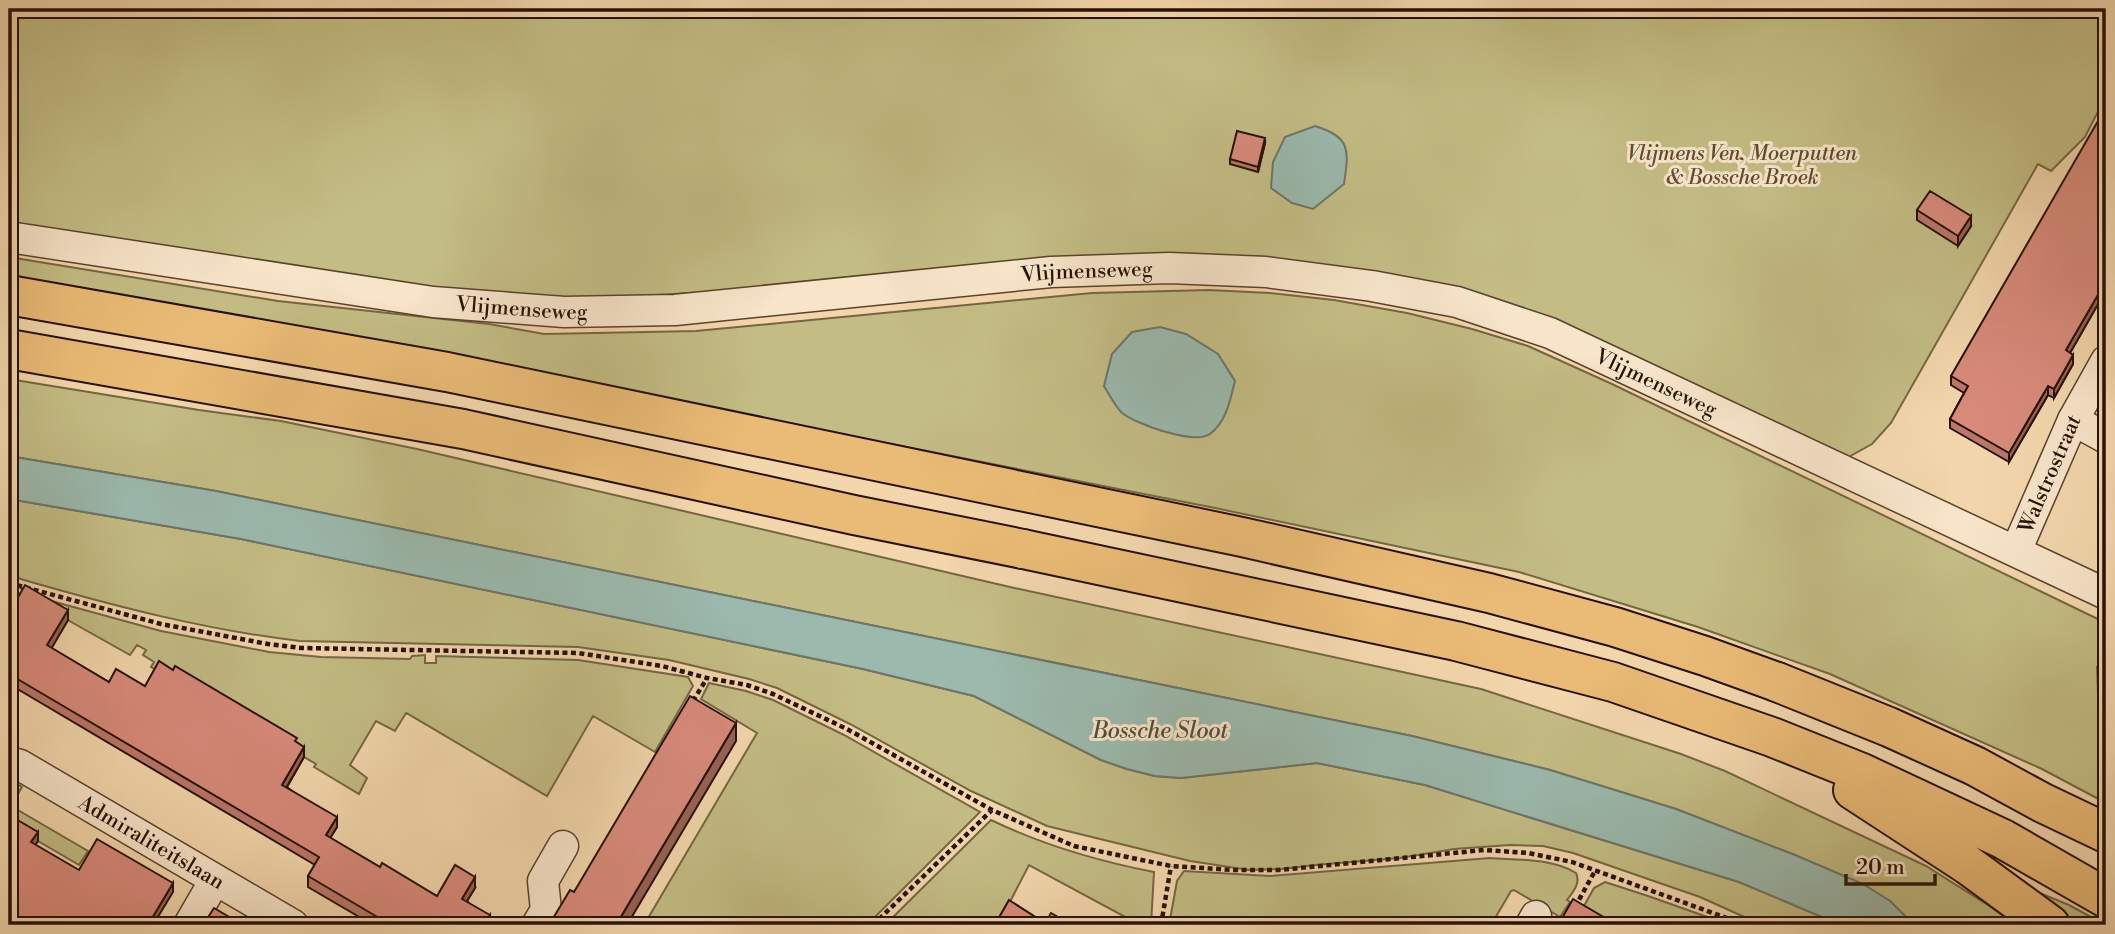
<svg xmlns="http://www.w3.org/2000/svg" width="2115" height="934" viewBox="0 0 2115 934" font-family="'Libre Bodoni',serif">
  <rect width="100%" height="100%" fill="#f3d6ac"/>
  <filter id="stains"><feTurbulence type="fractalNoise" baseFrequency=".00286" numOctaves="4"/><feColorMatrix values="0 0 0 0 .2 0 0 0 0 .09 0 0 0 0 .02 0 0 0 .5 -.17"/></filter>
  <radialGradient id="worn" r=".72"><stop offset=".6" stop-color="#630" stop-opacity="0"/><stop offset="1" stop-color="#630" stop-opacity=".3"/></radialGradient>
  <!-- green -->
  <path fill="#c3bc84" stroke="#756642" stroke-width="2" fill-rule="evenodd" d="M9,9H2106V96L2085,137L2051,171L2038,164L1891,423L1872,444L1845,459L1353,274L879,281L657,295L575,298H442L9,227Z
    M9,257L278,301L489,324L544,334L696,331L1092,293L1209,290L1270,293L1334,300L1407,313L1472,329L1528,346L1612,384L2106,623V654L2097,667L2098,694L2106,709V803L2042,769L1830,674L1698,627L1519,572L1215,508L481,363L9,280ZM1104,386L1162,431L1123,413Z
    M9,379L199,410L281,421L417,449L1010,587L1481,689L1681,754L1725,771L1926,866L1991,907L2015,925H1914L1890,901L1795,855L1676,809L1550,770L1412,736L216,491L9,456Z
    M9,499L241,539L863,669L974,696L1101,760L1127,769L1155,776L1181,778L1317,763L1425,785L1739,882L1841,925H1762L1700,897L1573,853L1543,846L1510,845L1454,849L1400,858L1315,865L1282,869L1249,870L1190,861L1047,826L971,791L850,724L777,688L749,679L669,660L578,647L300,641C206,630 114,606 24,580L9,575Z
    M26,594L161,631L269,652L321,657L410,659L412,656L425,655V663H436V656L578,660L688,677L693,686L655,752L593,716L547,796L408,714L406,713L395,731L376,721L350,765L367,778L359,794L314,767L316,764L151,667L154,662L143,655L146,650L137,645L130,655L57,614Z
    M709,683L746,691L773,700L844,735L980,812L867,925H644L757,733L701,699Z
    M19,785L22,787L11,806L88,851L79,865L9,824V791L13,786Z
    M991,820C1043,845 1097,861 1154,872L1151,925H1140L1029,865L998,925H885Z
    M1490,858C1517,860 1552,858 1576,873C1581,883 1573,892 1567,900L1570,902L1560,917L1514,890L1511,891L1491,925H1221L1209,918L1205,925H1169L1177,881L1184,871L1270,876Z
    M1605,882L1648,896L1730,925H1581L1575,922L1594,888Z
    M2025,887L2069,905L2106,925H2072Z"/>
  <!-- water -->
  <path fill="#9bb9ad" stroke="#6d7668" stroke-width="2" d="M1315,126C1351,137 1349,150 1344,184L1313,209L1292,203L1271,188L1273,162L1285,137Z
    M1160,327L1186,334L1218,354L1235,381C1230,400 1227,421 1210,434C1194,445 1136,424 1122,413C1115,406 1109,394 1104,386L1112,354L1132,332Z
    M9,456L216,491L1412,736L1550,770L1676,809L1795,855L1863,884L1890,901L1914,925H1841L1739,882L1425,785L1317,763L1181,778L1155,776L1127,769L1101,760L974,696L863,669L241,539L9,499Z"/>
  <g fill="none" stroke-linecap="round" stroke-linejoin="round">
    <defs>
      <g id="street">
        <path id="s1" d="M9,237L433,302L564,312L675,310L1051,272L1169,268L1266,272L1372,286L1457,302L1550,333L2106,594"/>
        <path d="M2073,420L2106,438"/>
        <path id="s2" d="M2016,551L2073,420L2106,361"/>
        <path id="s3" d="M9,762L20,765L293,925"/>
        <path d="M189,925L215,880"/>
        <path d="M537,925L546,910L543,881L563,846"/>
        <path d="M1531,925L1536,916"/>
      </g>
      <path id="primary" d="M9,295L447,372L1242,537L1489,593L1615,627L1705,656L1777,682
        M9,349L463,429L854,515L1023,549"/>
      <path id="highway" d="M1023,549L1456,641L1613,682L1772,737L1862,773L2003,839L2106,898
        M1777,682L1889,727L1975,766L2043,803L2106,833
        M1853,790L1968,865L2050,925"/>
    </defs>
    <!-- street casing -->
    <use href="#street" stroke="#5a422c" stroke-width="33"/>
    <!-- primary casing -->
    <use href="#primary" stroke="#271101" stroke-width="42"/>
    <!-- highway casing -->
    <use href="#highway" stroke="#271101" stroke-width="42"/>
    <!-- path -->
    <path stroke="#271101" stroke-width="4.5" stroke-dasharray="5 3.5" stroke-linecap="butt" d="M9,583L161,624L268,644L301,648L578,653L662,666L707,678L747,685L773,694L847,729L992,810L1074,846L1171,866L1234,870H1279L1484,850L1528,853L1572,862L1735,921L1743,925
      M9,612L23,588
      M693,701L707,678
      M1575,907L1595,871
      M873,925L992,810
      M1161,925L1171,866"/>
    <!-- street -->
    <use href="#street" stroke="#f7e4c9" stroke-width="30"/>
    <!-- primary -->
    <use href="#primary" stroke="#eabb76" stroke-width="38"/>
    <!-- highway -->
    <use href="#highway" stroke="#eabb76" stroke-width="38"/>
  </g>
  <!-- wall -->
  <path fill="#ba776a" stroke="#271101" stroke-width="2" d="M1265,143L1258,172L1230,164V159Z
    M1917,210L1971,226L1958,246L1917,220Z
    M2106,290L2070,353L2073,364L2054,398L2048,395L2009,462L1950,428V419L1964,393L1951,385V376Z
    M9,613L68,620L51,648L109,682L145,686L297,743L304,757L287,787L337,827L330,838L380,867L437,896L475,888L467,901L490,925H373L308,887V876L315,865L9,684Z"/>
  <!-- shaded-wall -->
  <path fill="#976156" stroke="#271101" stroke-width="2" d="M1265,138V143L1258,172V167Z
    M1971,216V226L1958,246V236Z
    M2106,281V290L2066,360V350Z
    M2073,355V364L2054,398V389Z
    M2048,386V395L2009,462V453Z
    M68,610V620L47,656V645Z
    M736,723V741L627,925H616Z
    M304,747V757L282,795V785Z
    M337,817V827L326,845V835Z
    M38,832V841L31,852V842Z
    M475,877V888L462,909V899Z
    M173,883V892L153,925H148Z
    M490,915V925H484Z"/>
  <!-- building -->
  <path fill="#d88a7b" stroke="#271101" stroke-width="2" d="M2106,107V281L2066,350L2073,355L2054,389L2048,386L2009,453L1950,419L1968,386L1951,376Z
    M1237,131L1265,138L1258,167L1230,159Z
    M1930,191L1971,216L1958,236L1917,210Z
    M25,585L68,610L47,645L109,682L116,669L145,686L159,661L173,670L175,666L297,738L295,741L304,747L282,785L337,817L326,835L380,867L382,863L437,896L455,865L475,877L462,899L490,915L484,925H391L308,876L319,857L9,674V613Z
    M690,696L736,723L616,925H549L570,890L574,892Z
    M9,815L38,832L31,842L79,870L97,839L173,883L148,925H9Z
    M1573,899L1617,925H1558Z
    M1009,900L1045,923L1051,913L1072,925H1004L997,921Z
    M214,908L243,925H203Z
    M1088,917L1102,925H1083Z"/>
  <g text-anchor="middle" stroke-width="6" stroke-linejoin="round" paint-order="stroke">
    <!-- park labels -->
    <g font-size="21" font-style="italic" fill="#5e4d2f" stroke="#f7e4c9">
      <text x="1742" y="160">Vlijmens Ven, Moerputten<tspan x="1742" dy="24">&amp; Bossche Broek</tspan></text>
    </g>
    <!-- street labels -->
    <g font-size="21" fill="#271101" stroke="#f7e4c9">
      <text dy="7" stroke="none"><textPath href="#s1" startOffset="1085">Vlijmenseweg</textPath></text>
      <text dy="7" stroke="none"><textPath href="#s1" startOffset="518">Vlijmenseweg</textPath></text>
      <text dy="7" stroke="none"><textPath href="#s1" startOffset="1673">Vlijmenseweg</textPath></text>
      <text dy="7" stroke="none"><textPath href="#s2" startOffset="84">Walstrostraat</textPath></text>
      <text dy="7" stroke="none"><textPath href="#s3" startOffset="164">Admiraliteitslaan</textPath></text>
    </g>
    <!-- water labels -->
    <g font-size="23" font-style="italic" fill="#504c3d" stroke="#f7e4c9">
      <text x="1160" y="738">Bossche Sloot</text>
    </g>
  </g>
  <!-- margin -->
  <rect width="2115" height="934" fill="none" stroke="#f3d6ac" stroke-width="35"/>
  <rect x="10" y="10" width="2094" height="913" fill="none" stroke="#271101" stroke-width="3.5"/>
  <rect x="18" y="18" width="2080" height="899" fill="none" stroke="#271101" stroke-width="2"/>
  <!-- scale -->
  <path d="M1846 874v10h89v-10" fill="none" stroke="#271101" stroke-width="3.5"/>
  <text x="1856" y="874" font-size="21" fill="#271101" stroke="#f7e4c9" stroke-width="5" paint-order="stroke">20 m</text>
  <rect width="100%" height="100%" filter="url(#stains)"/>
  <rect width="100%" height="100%" fill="url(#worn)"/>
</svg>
